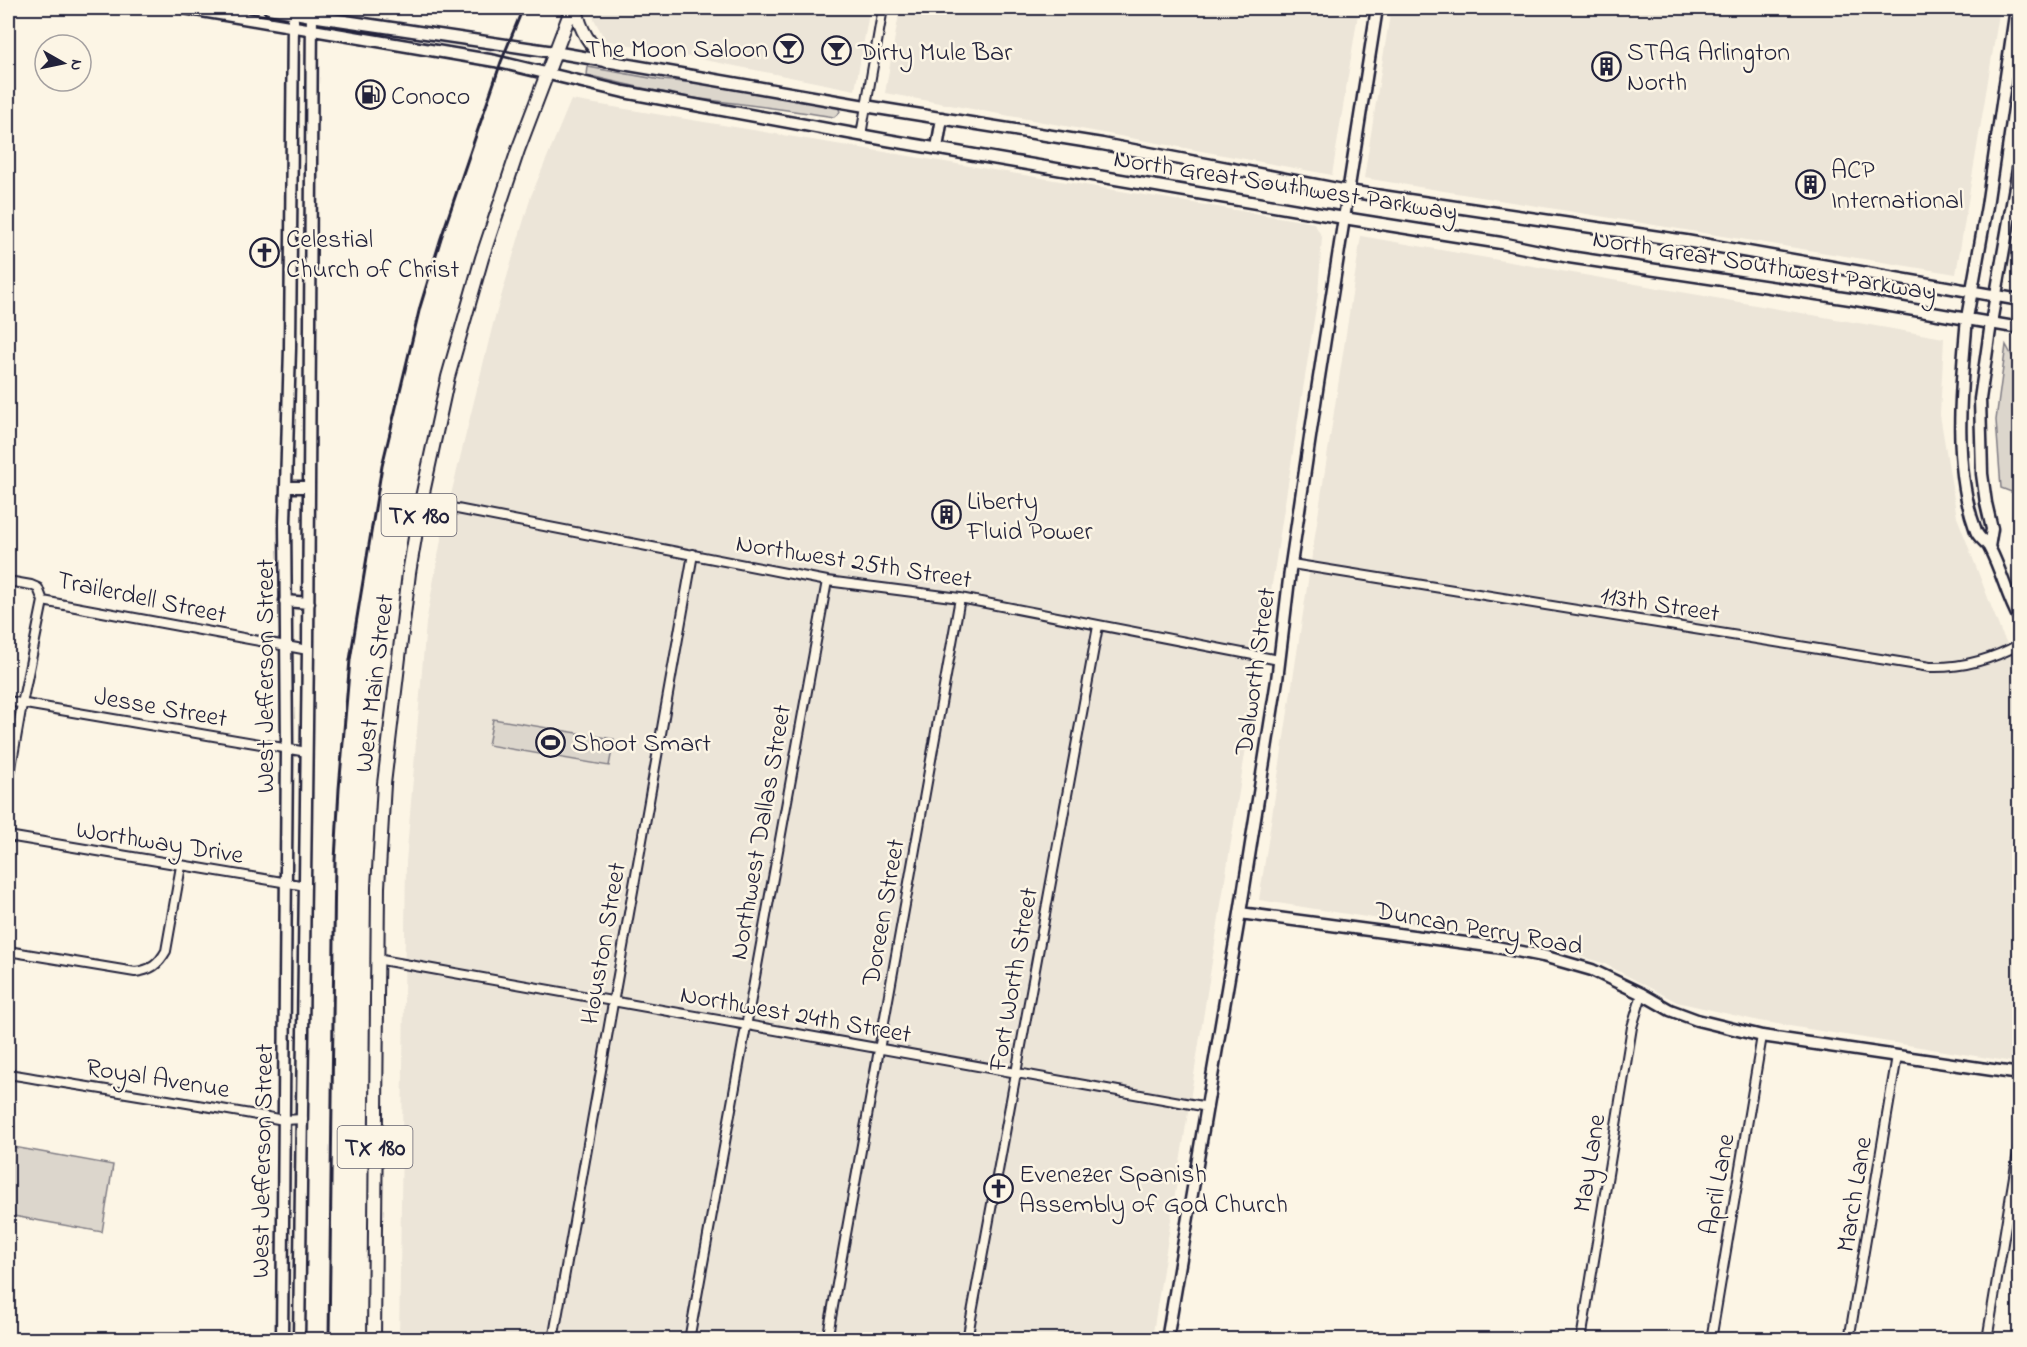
<svg xmlns="http://www.w3.org/2000/svg" width="2027" height="1347" viewBox="0 0 2027 1347" font-family="'Indie Flower',sans-serif">
  <rect width="100%" height="100%" fill="#fcf5e5"/>
  <filter id="ink" filterUnits="userSpaceOnUse"><feTurbulence type="fractalNoise" baseFrequency=".0167" numOctaves="2"/><feDisplacementMap in="SourceGraphic" scale="12" xChannelSelector="R" yChannelSelector="G"/><feConvolveMatrix kernelMatrix="1 2 1 2 8 2 1 2 1" color-interpolation-filters="sRGB"/></filter>
  <g filter="url(#ink)">
    <!-- built -->
    <path fill="#ece5d8" d="M597,8H870L855,90L605,40L593,17Z
      M900,8H1359L1332,175L885,93Z
      M1391,8H2000L1956,274L1364,178Z
      M571,100L1314,223L1322,237L1318,295L1152,1339L399,1340L406,862L426,623L444,523L493,324L531,196Z
      M1361,236L1944,338L1940,415L1957,517L2001,632L2019,666V1063L1759,1021L1677,1002L1603,963L1538,944L1259,900Z"/>
    <!-- green -->
    <path fill="#dcd6cc" stroke="#7f7c84" stroke-width="1.5" d="M588,67L661,80L720,85L838,106L840,112L834,117C792,110 751,105 709,100C668,95 627,85 587,75Z
      M2006,345L2019,369V495L2001,488L1996,420Z
      M493,719L614,739L609,766L488,745Z
      M8,1146L113,1165L102,1232L8,1215Z"/>
    <g fill="none" stroke-linecap="round" stroke-linejoin="round">
      <defs>
        <path id="minor" d="M2010,50L2020,52
          M861,135L883,8
          M421,502L827,581L960,598L1279,660
          M1292,564L1930,667C1962,668 1991,660 2020,644
          M8,581L31,585L38,588L43,601L308,650
          M8,701L307,752
          M8,785L22,704L43,601
          M8,836L306,886
          M8,951L135,972C151,970 158,965 166,951L181,866
          M376,959L1208,1107
          M8,1074C100,1089 192,1103 284,1120L303,1119
          M553,1340L693,554
          M689,1340L827,581
          M827,1340L960,598
          M967,1340L1098,626
          M1581,1340L1632,1027L1642,994
          M1711,1340L1762,1036
          M1849,1340L1897,1056
          M1987,1340L2020,1140"/>
        <path id="tertiary" d="M1967,318C1961,385 1952,467 1976,531C1978,538 1987,542 1990,549C2002,572 2007,597 2020,620
          M1989,547L1992,529L1986,503L1982,474L1980,399L1991,323
          M1240,913L1496,947L1543,956L1592,970L1642,994L1670,1010L1697,1020L1762,1036L2020,1074
          M1167,1340L1240,913L1277,680L1290,571L1317,390L1377,8"/>
        <path id="secondary" d="M184,8L495,61L624,92L887,140L1344,218L1501,243L1569,257L1850,299L2020,328
          M269,8L311,16L554,52L865,106L1102,144L1348,191L1686,241L2020,300
          M937,148L942,118
          M1967,318L1987,206L2016,8
          M1991,323L2020,158
          M286,487H308
          M285,601L309,603
          M282,1340L287,748L285,522L290,348L293,20
          M299,1340L308,650L312,8"/>
        <path id="primary" d="M576,8C580,31 590,45 607,61
          M374,1340L378,887L384,784L409,573L421,502L448,377L482,258L518,150L572,8"/>
      </defs>
      <!-- minor casing -->
      <use href="#minor" stroke="#22223b" stroke-width="12"/>
      <!-- tertiary casing -->
      <use href="#tertiary" stroke="#22223b" stroke-width="15"/>
      <!-- secondary casing -->
      <use href="#secondary" stroke="#22223b" stroke-width="15"/>
      <!-- primary casing -->
      <use href="#primary" stroke="#22223b" stroke-width="16"/>
      <!-- minor -->
      <use href="#minor" stroke="#fcf5e5" stroke-width="8"/>
      <!-- tertiary -->
      <use href="#tertiary" stroke="#fcf5e5" stroke-width="10"/>
      <!-- secondary -->
      <use href="#secondary" stroke="#fcf5e5" stroke-width="10"/>
      <!-- primary -->
      <use href="#primary" stroke="#fcf5e5" stroke-width="12"/>
      <!-- rail -->
      <path stroke="#22223b" stroke-width="3" d="M329,1340L335,860L339,789L350,660L382,466L420,307L441,238L501,62L523,8"/>
    </g>
  </g>
  <!-- icons -->
  <defs>
    <symbol id="bar-ring" viewBox="-11 -11 22 22"><circle r="9.5" fill="#fcf5e5" stroke="#22223b" stroke-width="1.5"/><path d="M-6-5H6L.8 .8V4.5H3.5V6h-7V4.5H-.8V.8Z" fill="#22223b"/></symbol>
    <symbol id="building-ring" viewBox="-11 -11 22 22"><circle r="9.5" fill="#fcf5e5" stroke="#22223b" stroke-width="1.5"/><path d="M-4-6H4V6H1V3H-1V6H-4ZM-2.5-4.3h1.7v1.8h-1.7ZM.8-4.3h1.7v1.8H.8ZM-2.5-1h1.7V.8h-1.7ZM.8-1h1.7V.8H.8Z" fill="#22223b"/></symbol>
    <symbol id="fuel-ring" viewBox="-11 -11 22 22"><circle r="9.5" fill="#fcf5e5" stroke="#22223b" stroke-width="1.5"/><path d="M-5.5-6h7V0h2V4h1.3V-2.5L3-4.5l.8-.8L6-3V5H2.5V1h-1V6h-7ZM-4.2-4.7v3.2H.2V-4.7Z" fill="#22223b"/></symbol>
    <symbol id="church-ring" viewBox="-11 -11 22 22"><circle r="9.5" fill="#fcf5e5" stroke="#22223b" stroke-width="1.5"/><path d="M-1.2-6h2.4v3.5h3.3v2.4h-3.3V6h-2.4V-.1h-3.3v-2.4h3.3Z" fill="#22223b"/></symbol>
    <symbol id="stadium-ring" viewBox="-11 -11 22 22"><circle r="9.5" fill="#fcf5e5" stroke="#22223b" stroke-width="1.5"/><path d="M0-5a6.5 5 0 1 0 0 10a6.5 5 0 1 0 0-10ZM-3.5-1.8h7v3.6h-7Z" fill="#22223b"/></symbol>
  </defs>
  <g fill-rule="evenodd">
    <use href="#bar-ring" x="772" y="32" width="33" height="33"/>
    <use href="#bar-ring" x="820" y="34" width="33" height="33"/>
    <use href="#building-ring" x="1590" y="50" width="33" height="33"/>
    <use href="#fuel-ring" x="354" y="78" width="33" height="33"/>
    <use href="#building-ring" x="1794" y="168" width="33" height="33"/>
    <use href="#church-ring" x="248" y="236" width="33" height="33"/>
    <use href="#building-ring" x="930" y="498" width="33" height="33"/>
    <use href="#stadium-ring" x="534" y="726" width="33" height="33"/>
    <use href="#church-ring" x="982" y="1172" width="33" height="33"/>
  </g>
  <g text-anchor="middle" stroke-width="5" stroke-linejoin="round" paint-order="stroke">
    <!-- shield labels -->
    <g fill="#fcf5e5" stroke="#63616e" stroke-width="1.5">
      <rect x="381.5" y="494" width="75" height="42" rx="4.5"/>
      <rect x="337.5" y="1126" width="75" height="42" rx="4.5"/>
    </g>
    <g font-size="24" font-weight="bold" fill="#22223b">
      <text x="419" y="523">TX 180</text>
      <text x="375" y="1155">TX 180</text>
    </g>
    <!-- poi labels -->
    <g font-size="26" fill="#22223b" stroke="#fcf5e5" text-anchor="start">
      <text x="768" y="57" text-anchor="end">The Moon Saloon</text>
      <text x="858" y="60">Dirty Mule Bar</text>
      <text x="1627" y="60">STAG Arlington<tspan x="1627" dy="30">North</tspan></text>
      <text x="391" y="104">Conoco</text>
      <text x="1831" y="178">ACP<tspan x="1831" dy="30">International</tspan></text>
      <text x="286" y="247">Celestial<tspan x="286" dy="30">Church of Christ</tspan></text>
      <text x="967" y="509">Liberty<tspan x="967" dy="30">Fluid Power</tspan></text>
      <text x="572" y="751">Shoot Smart</text>
      <text x="1019" y="1182">Evenezer Spanish<tspan x="1019" dy="30">Assembly of God Church</tspan></text>
    </g>
    <!-- street labels -->
    <g font-size="26" fill="#22223b" stroke="#fcf5e5">
      <text transform="translate(1286 184) rotate(9)" y="9">North Great Southwest Parkway</text>
      <text transform="translate(1765 264) rotate(9)" y="9">North Great Southwest Parkway</text>
      <text transform="translate(854 560) rotate(9)" y="9">Northwest 25th Street</text>
      <text transform="translate(142 596) rotate(12)" y="9">Trailerdell Street</text>
      <text transform="translate(1660 603) rotate(9)" y="9">113th Street</text>
      <text transform="translate(1254 671) rotate(-82)" y="9">Dalworth Street</text>
      <text transform="translate(264 676) rotate(-90)" y="9">West Jefferson Street</text>
      <text transform="translate(373 683) rotate(-83)" y="9">West Main Street</text>
      <text transform="translate(161 706) rotate(10)" y="9">Jesse Street</text>
      <text transform="translate(759 832) rotate(-80)" y="9">Northwest Dallas Street</text>
      <text transform="translate(160 841) rotate(9)" y="9">Worthway Drive</text>
      <text transform="translate(882 912) rotate(-80)" y="9">Doreen Street</text>
      <text transform="translate(1479 927) rotate(10)" y="9">Duncan Perry Road</text>
      <text transform="translate(602 943) rotate(-80)" y="9">Houston Street</text>
      <text transform="translate(1012 979) rotate(-80)" y="9">Fort Worth Street</text>
      <text transform="translate(796 1013) rotate(10)" y="9">Northwest 24th Street</text>
      <text transform="translate(158 1077) rotate(9)" y="9">Royal Avenue</text>
      <text transform="translate(261 1161) rotate(-89)" y="9">West Jefferson Street</text>
      <text transform="translate(1588 1163) rotate(-81)" y="9">May Lane</text>
      <text transform="translate(1716 1184) rotate(-80)" y="9">April Lane</text>
      <text transform="translate(1853 1194) rotate(-81)" y="9">March Lane</text>
    </g>
  </g>
  <!-- margin -->
  <rect width="2027" height="1347" fill="none" stroke="#fcf5e5" stroke-width="30"/>
  <rect x="15" y="15" width="1997" height="1317" fill="none" stroke="#22223b" stroke-width="2" filter="url(#ink)"/>
  <!-- north arrow -->
  <g transform="translate(63 63) rotate(99)"><circle r="28" fill="#fcf5e5" stroke="#a5a1a1" stroke-width="1.5"/>
  <path d="M0-4.5L10 22L0 15L-10 22Z" fill="#22223b"/>
  <text y="-9" font-size="16" font-weight="bold" text-anchor="middle" fill="#22223b">N</text>
  </g>
</svg>
